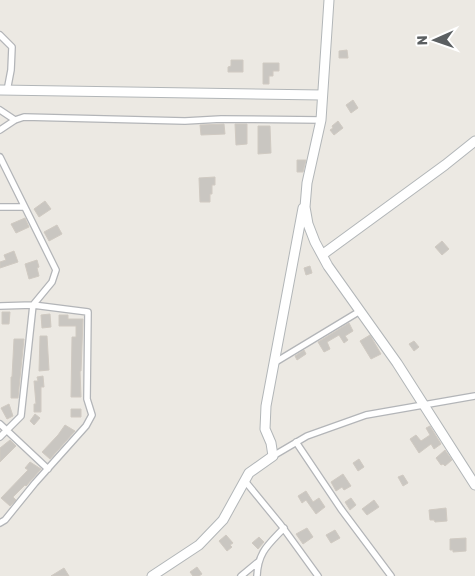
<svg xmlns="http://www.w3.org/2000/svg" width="475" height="576" viewBox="0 0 475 576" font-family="Rubik,sans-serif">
  <rect width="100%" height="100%" fill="#ece9e3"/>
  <!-- building -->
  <path fill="#c9c6c1" stroke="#d0cac2" d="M347,50L348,58H339V51Z
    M231,60H243V72H228V67L231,66Z
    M263,63H279V71H273V76H269V84H263Z
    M353,100L358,108L351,113L346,105Z
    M338,121L343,128L334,135L330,130L333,128L332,126Z
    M224,124L225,134L201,135L200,125Z
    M235,124H247V144L236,145Z
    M258,126H270L271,153L258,154Z
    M297,160H306L303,172H297Z
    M215,177V185H212V194H210V202H200L199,178Z
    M45,201L51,209L39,217L34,209Z
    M25,218L29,227L16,233L11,224Z
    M57,225L62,234L49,241L44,232Z
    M442,241L449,249L442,255L435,247Z
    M14,251L18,262L0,268V262L6,260L4,255Z
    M37,260L39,267L37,268L39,276L29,279L25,264Z
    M310,266L312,273L306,275L304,268Z
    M2,312H10L9,324H2Z
    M50,314L51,327L42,328L41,315Z
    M59,315H68V319H83L81,371H80L81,397H71L72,337H76V326H59Z
    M349,323L353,331L345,336L348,340L344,343L339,335L327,342L330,349L324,352L318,342Z
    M370,335L381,354L371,359L360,341Z
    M40,336H47L49,370L39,371Z
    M14,339H24L18,398H11V377H12Z
    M414,341L419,347L414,351L409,344Z
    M304,350L306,354L297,360L295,356Z
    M43,376L44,387H41V412H34V404H36L34,381H38L37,377Z
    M9,404L13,416L7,419L1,408Z
    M71,409H81V417H71Z
    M35,414L40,418L34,425L30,421Z
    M65,425L75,431L50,459L42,452L58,435Z
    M430,426L441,444L434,449L431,444L419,453L410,439L416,435L421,441L430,435L426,428Z
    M10,440L16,446L0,462V448Z
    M445,450L452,460L445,466L443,464L441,465L436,458Z
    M359,459L364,467L358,471L353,463Z
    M30,462L41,469L26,486L25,485L13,497L16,500L10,506L1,498L28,470L25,468Z
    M343,474L351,486L344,490L342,487L336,491L331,482Z
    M403,475L408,483L403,486L398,477Z
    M306,491L313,502L319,498L325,507L316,514L306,500L302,503L298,496Z
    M351,498L356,505L350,510L345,502Z
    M374,500L379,507L367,515L362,509Z
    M446,508L447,521L435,522L434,520H430L429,510Z
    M307,528L313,537L303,544L296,534Z
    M335,530L340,538L331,543L326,535Z
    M226,535L233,543L230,545L232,547L227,551L219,541Z
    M259,537L264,542L258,549L252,543Z
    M466,538V551L453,552V550H450V539Z
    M197,567L202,574L199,576H193L190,572Z
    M64,568L69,576H51Z"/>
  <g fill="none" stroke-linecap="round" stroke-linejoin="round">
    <defs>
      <path id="street" d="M0,35L12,47L11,70L7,91
        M0,110L15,120
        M0,130L15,120L24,117L185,121L221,119L321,120
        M0,157L56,270L52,282L33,305L21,416L0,437
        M0,207H24
        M0,306L33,305L88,312L87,399L92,415L86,426L35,483L5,520L0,523
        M274,363L360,311
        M0,424L48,469
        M296,442L341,509L391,576
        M273,456L307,436L366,415L475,396
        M245,481L281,525L318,576
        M241,576L258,562
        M257,576C258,552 268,545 284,528"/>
      <path id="secondary" d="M329,0L321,120L307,183L305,207L308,224L315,242L328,266L397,363L475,485
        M0,90L322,95
        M322,255L445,165L475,141
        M152,576L199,545L223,520L249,473L273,456L271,443L265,429L266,406L303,208"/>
    </defs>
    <!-- street casing -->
    <use href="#street" stroke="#b3b5b8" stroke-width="8"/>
    <!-- secondary casing -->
    <use href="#secondary" stroke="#b2b6b8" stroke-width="11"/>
    <!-- street -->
    <use href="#street" stroke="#fff" stroke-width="5.5"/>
    <!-- secondary -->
    <use href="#secondary" stroke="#fff" stroke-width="9"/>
  </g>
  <!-- north arrow -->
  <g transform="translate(435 40) rotate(268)" stroke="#ffffff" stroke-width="4" paint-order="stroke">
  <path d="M0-4L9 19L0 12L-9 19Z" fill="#5b5f61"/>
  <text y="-8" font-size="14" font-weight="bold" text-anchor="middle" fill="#5b5f61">N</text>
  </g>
</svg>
